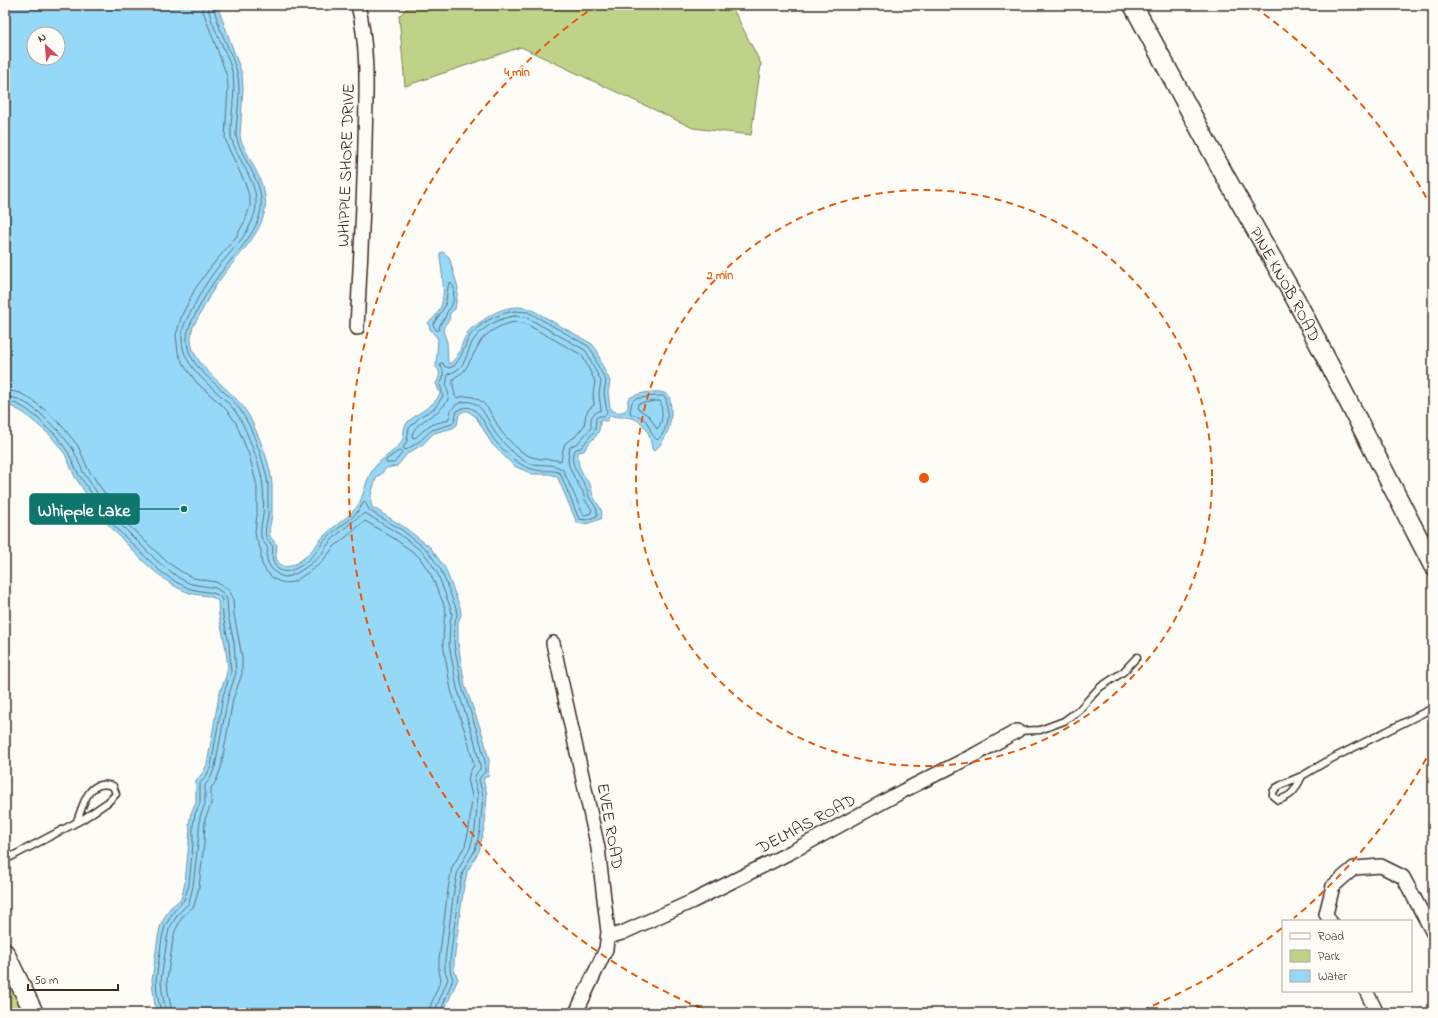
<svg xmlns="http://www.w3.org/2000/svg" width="1438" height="1018" viewBox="0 0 1438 1018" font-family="'Indie Flower',sans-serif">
  <rect width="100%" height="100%" fill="#fdfcf7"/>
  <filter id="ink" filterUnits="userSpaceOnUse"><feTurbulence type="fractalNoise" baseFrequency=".025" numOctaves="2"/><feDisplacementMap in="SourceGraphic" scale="8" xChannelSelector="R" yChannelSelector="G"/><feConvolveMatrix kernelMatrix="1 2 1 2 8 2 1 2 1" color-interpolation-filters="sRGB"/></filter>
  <g filter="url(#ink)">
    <!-- green -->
    <path fill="#bfd388" stroke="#7d7e53" d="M410,5H731L761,64L751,135L693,128L521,47L405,86L399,16Z
      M5,965L30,1013H5Z"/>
    <!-- water -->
    <path fill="#96d8f8" stroke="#7292a1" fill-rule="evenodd" d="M5,5H217L242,74L243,88L240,135L241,141L259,177L264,191C273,225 239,253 221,278C213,289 207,300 201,312C197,320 191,327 191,337C189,367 236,390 249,416C258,434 271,464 272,485C272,495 272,505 272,515C271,522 268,530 270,536C272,540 276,543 277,546C276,554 274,560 281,565C289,572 308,556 313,549C317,545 320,539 325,535C335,525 348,518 357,507C364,497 365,480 374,468C381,458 398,450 402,441C405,435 402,428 408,422C419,411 433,408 440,394L436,383C440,377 441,372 436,367L438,339L430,329L428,323C451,306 442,280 440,256V253L443,252L449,257L458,288L455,309L450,313L449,320L444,326L443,331L447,342L448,363L449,364C460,358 461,342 468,332C472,327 477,324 482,321C497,310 515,302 534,311L592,344L598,352L601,363L610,381L608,393L610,407L613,411C620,413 623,413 628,408V399C636,393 661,388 669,396C674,414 670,438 654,451L652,449C650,432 644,418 625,417C619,417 615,417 610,415L607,421L600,420C601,438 591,437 584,451L578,452C576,467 584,475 591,487C592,490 592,493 593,496C597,504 604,509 601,519C593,521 586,526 577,523L557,476L549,474H533L514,466L492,444L476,417L468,411H464L459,414L457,425L453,428L434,433L423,444L407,454L397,466L386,468L380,475L377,476C374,486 368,497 372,507L404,527L430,547L445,568L460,607L461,615L458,622V643L465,686L483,736L489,760L488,777H485L483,780L487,794L485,823L479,851L467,872L463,891L454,961V970L458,979L443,1013H158L155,1007L152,980L158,937L161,924L170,908L181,899L185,883L189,842L190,829L189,825L191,813L196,803V780L202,774L207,765L219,695L226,676L228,667L225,644L219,616L218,601C211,594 199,596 190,593C184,591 178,588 173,585C145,567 124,540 101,517L92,521L90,517L96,512L95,507L75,477L65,454L51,436L24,413L15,408L5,404ZM34,34H58V58H34Z"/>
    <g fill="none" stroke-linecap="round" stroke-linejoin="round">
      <!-- shore -->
      <path stroke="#5f7075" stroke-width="1" d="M202,5L203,11L227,76L228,87L225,138L228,147L245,183L250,199V206L245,221L236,237L210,268L195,289L182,315L176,335L178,352L183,364L197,383L223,406L229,413L236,423L249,455L257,486V515L255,531L256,538L261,550V558L262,564L266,571L273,578L278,581L285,583L293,582L300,578L320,564L334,547L365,521L395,539L413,552L420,558L431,575L443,602L446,613L444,621L443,644L451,690L468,741L474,765L470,772L468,779L472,796L469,829L465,846L452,867L448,889L439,960V972L441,979L430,1007L429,1013
        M208,5C210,27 229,53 233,75C236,95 230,116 231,137C236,157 255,179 256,199C258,228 231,250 215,271C206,283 199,295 193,308C188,317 182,326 182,336C180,370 218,388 235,411C245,425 255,453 260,470C264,484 264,501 263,515C262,522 260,529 261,537C262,541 265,543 267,547C269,551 266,555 267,559C268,567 277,576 285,577C295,577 314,562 321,555C324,551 326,546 330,542C335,536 358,516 365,513L399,534L424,553L437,572L451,609L452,615L450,621L449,644L457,688L474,739L480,765V769L476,774L474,779L478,795L475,830L470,848L458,870L454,890L445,960V971L448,979L436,1008L435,1013
        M214,5C216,27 231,50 237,72C242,91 236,116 236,136C241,157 258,175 261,197C265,228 235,253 219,275C210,286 204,298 197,311C192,321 186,330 187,342C189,370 223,386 238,407C248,420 255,438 260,453C263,463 267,475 268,485C268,495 268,506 268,516C267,522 264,530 266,537C267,540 271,543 273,547C272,556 271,562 278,569C289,578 310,560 317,551C320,547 322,543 326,539C337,527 356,519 363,503L365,502L370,511L402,530L427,550L441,570L456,608L457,615L455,621L454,644L462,687L479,737L485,761V772L481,776L479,780L483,795L480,831L475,850L463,871L459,890L450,960V971L453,979L440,1013
        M449,283H451L454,288L453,302L451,307L447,312L445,318L440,324L439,330L437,331L433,325L445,306Z
        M515,311L528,312L588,346L594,354L597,364L606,381L604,393L607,412L604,416H599L596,418L595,430L581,448L576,449C565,462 583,478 587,490C589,493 588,496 590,499C594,505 598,508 597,516L586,520L579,519L560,473C552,469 545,472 536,470C519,467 507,454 496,442C486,431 478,396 457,411L454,422L452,424L432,430L420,441L406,450L403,448L407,441L409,428L421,416L435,408L443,396L440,384C444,379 445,370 440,366V363H443L444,366L449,368L454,366C461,358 464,349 468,339C476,324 499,313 515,311Z
        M515,316L526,317L585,350L589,356L593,366L601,381L599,394L601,410C590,415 591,416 591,428L578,443L570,447L568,459L569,466L575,479L583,492L585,500L592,510L591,513L585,515L583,514L563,470C550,460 534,470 520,458C512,452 499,439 494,431C488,420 480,398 463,402C459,403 455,405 453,408C450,411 450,416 448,420L430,425L415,438L412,437C413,420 440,417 448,399C450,393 447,391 446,386C446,383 448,378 448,374C451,373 454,372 457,370C467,363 468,347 475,338C483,327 501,317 515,316Z
        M515,322L524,323L582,355L595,381L593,394L594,405L589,409L586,414L584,426L575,437L568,441L564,445L561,461C549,458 537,461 525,454C518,450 503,435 499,428C490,411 481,390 457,398L455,396C455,391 451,383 454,378C457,375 462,374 464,371C470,362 474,353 479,344C484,333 504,323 515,322Z
        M5,390L20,393L32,400L45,410L62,426L78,446L88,469L105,494L110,505L127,524L167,562L182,572L193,578L216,582L229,590L233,598L234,614L242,657V674L233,699L221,768L216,781L211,788V805L205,819L204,844L199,887L194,906L182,917L175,931L173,940L167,980L168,992L172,1013
        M5,396L18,399L29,405L41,414L50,423L58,430L73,449L83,472L100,497L105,509L157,561L179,578L191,584L216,588L223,593L227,599L228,615L234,643L236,673L228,697L215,767L210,779L205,785V804L200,817L198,843L193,886L189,903L178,914L169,929L167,939L161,980L162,992L166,1013
        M656,396H663L666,398C668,412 669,431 657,440C646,430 653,418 631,414L630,412L632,402L635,399Z
        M5,401L17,404L26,409L38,418L46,427L55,434L68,452L79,475L96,500L100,512L104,515L119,531L160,571L176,582L190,589L213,593L220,596L222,600L223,616L229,644L231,672L223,696L211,766L206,777L200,783V803L195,814L193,825V843L189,885L184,900L174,911L165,926L162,938L156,980L157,993L161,1013
        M656,401H660L661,403C662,411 664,422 657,429L649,416L637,408L638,404Z
        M399,451H401L402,453L394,463H386V460Z"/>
      <defs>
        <path id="lane" d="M1017,731L1040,730L1064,721L1079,710L1099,688L1123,672L1137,657
          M1302,776C1295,790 1293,796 1278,800L1273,796V792L1276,788L1285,783L1302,776L1329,760L1433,708
          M5,860L83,819L108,802L116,794L113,786C109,785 104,784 100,785C86,788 82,809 77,821"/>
        <path id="street" d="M357,328C360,266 364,204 365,142C366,96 369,49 358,5
          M553,643L598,848L608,932L606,949L576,1013
          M1330,921L1326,914L1333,886L1354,868L1381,866L1403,877L1433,933
          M608,937L622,933L693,901L791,852L903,791L976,754L1017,731
          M1366,991L1377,1013"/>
        <g id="secondary">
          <path id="s1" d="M1133,5L1225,176L1296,300L1433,566"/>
          <path d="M5,953L34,1013"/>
        </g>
      </defs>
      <!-- lane casing -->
      <use href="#lane" stroke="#3b2a1e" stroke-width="9"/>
      <!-- street casing -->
      <use href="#street" stroke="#3b2a1e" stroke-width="16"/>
      <!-- secondary casing -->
      <use href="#secondary" stroke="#3b2a1e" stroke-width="21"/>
      <!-- lane -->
      <use href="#lane" stroke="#fdfcf7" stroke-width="6"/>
      <!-- street -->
      <use href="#street" stroke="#fdfcf7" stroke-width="13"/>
      <!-- secondary -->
      <use href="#secondary" stroke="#fdfcf7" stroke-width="18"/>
    </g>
  </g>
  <!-- distance rings -->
  <g fill="none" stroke="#e8590c" stroke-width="2" stroke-dasharray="7 5">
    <circle cx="924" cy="478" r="288"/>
    <path d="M1432 748A575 575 0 0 1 1294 918M1282 928A575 575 0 0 1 1135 1013M713 1013A575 575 0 0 1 594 7M1254 7A575 575 0 0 1 1432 208"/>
  </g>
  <g text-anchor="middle" stroke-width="3" stroke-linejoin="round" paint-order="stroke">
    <!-- street labels -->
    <g font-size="17" fill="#3b2a1e" stroke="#fdfcf7">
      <text transform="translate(345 165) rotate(-88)" y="6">WHIPPLE SHORE DRIVE</text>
      <text dy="6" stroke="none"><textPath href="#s1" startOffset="318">PINE KNOB ROAD</textPath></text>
      <text transform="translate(806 823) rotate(-28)" y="6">DELMAS ROAD</text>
      <text transform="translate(611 826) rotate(80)" y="6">EVEE ROAD</text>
    </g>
  </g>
  <circle cx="924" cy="478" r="6" fill="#e8590c" stroke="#fdfcf7" stroke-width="2"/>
  <g font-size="12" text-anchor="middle" font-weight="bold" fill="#e8590c" stroke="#fdfcf7" stroke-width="3" stroke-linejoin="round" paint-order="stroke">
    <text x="517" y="76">4 min</text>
    <text x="720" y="279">2 min</text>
  </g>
  <!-- callouts -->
  <path fill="none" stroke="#0f766e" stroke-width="1.5" d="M184 509L139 509"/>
  <circle fill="#0f766e" stroke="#fdfcf7" stroke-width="1.5" cx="184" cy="509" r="4"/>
  <rect fill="#0f766e" stroke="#0f766e" stroke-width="1.5" x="30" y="494" width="109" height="30" rx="4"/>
  <g font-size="18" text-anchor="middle" font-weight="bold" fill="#fff">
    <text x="84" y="516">Whipple Lake</text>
  </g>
  <!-- margin -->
  <rect width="1438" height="1018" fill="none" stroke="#fdfcf7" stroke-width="20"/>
  <rect x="10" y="10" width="1418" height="998" fill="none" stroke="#3b2a1e" stroke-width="1.5" filter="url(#ink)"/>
  <!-- legend -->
  <rect x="1282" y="920" width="130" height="72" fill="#fdfcf7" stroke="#afa8a0"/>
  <rect x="1290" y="933" width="20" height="6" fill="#fdfcf7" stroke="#afa8a0"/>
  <text x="1318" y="940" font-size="12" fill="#3b2a1e">Road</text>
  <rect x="1290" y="950" width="20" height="12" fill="#bfd388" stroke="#afa8a0"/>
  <text x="1318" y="960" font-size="12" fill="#3b2a1e">Park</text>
  <rect x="1290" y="970" width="20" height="12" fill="#96d8f8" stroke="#afa8a0"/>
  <text x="1318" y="980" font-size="12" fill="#3b2a1e">Water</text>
  <!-- north arrow -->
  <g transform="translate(46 46) rotate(334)"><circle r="19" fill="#fdfcf7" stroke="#afa8a0"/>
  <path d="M0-3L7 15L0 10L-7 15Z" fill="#d1495b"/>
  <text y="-6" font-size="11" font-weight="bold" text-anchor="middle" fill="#3b2a1e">N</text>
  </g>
  <!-- scale -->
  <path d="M28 984v6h90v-6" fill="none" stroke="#3b2a1e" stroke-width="2"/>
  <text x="34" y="984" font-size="12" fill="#3b2a1e" stroke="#fdfcf7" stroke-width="3" paint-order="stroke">50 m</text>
</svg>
